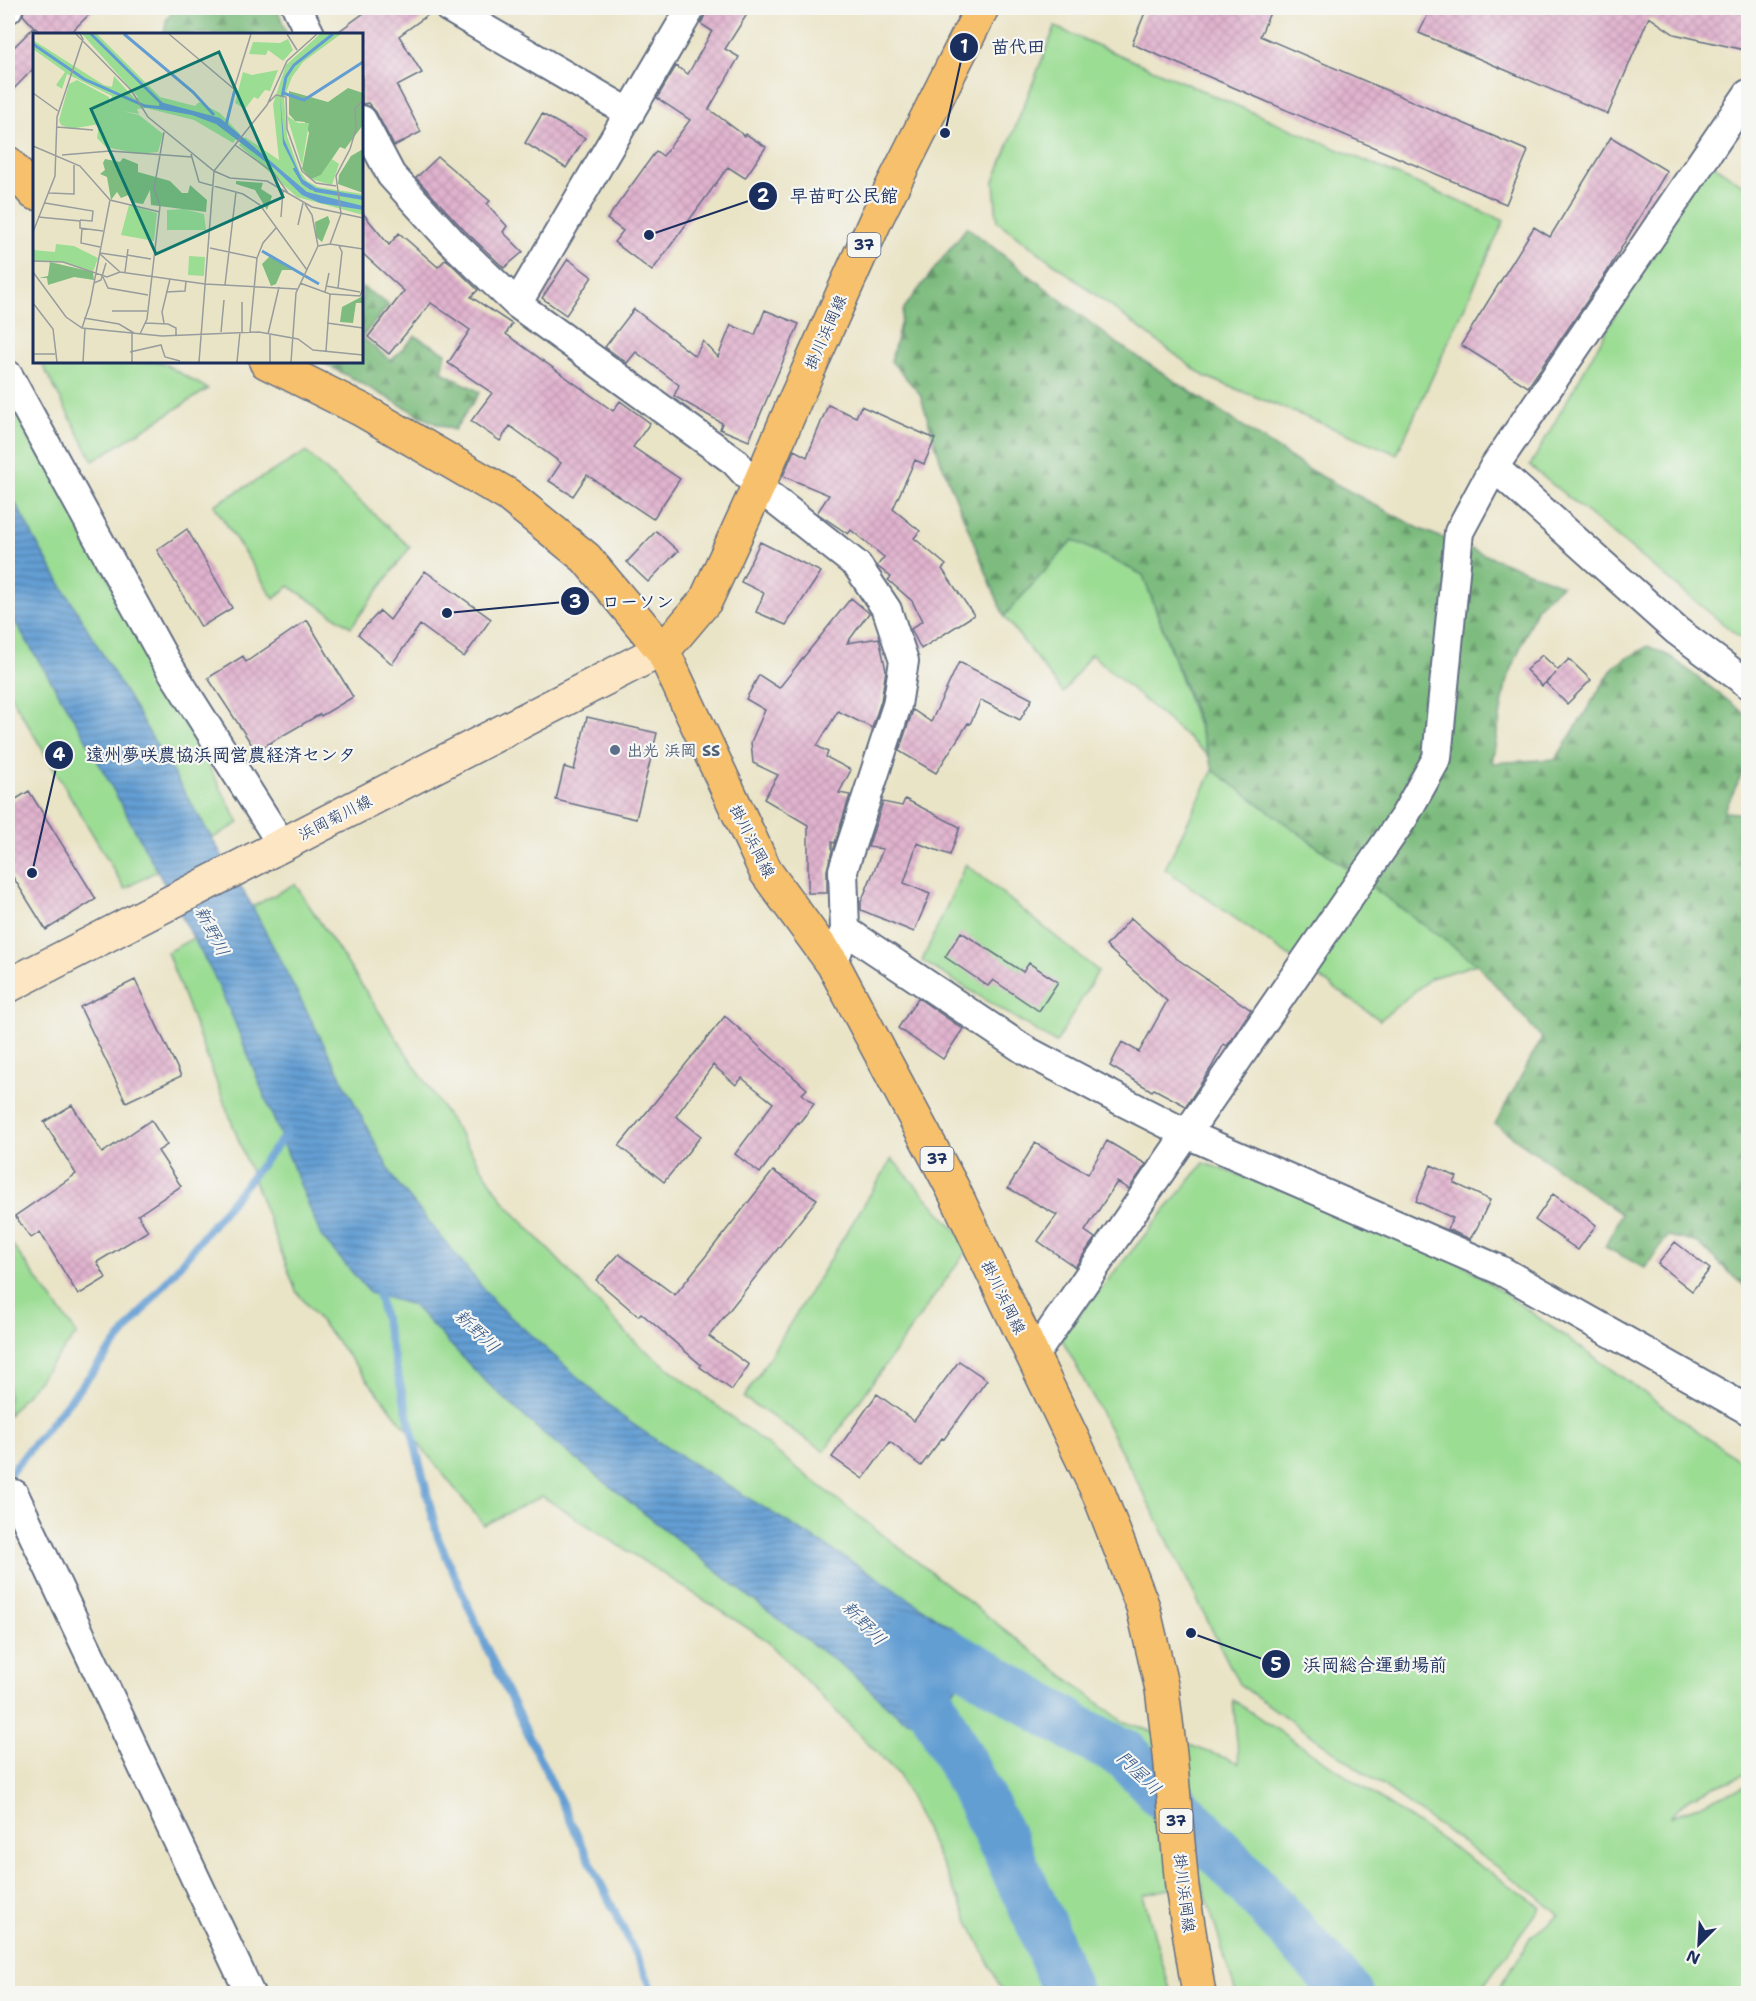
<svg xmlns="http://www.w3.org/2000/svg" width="1756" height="2001" viewBox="0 0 1756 2001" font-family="'Shantell Sans','Klee One',sans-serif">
  <defs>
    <pattern id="forest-firs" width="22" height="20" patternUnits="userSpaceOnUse" patternTransform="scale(1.5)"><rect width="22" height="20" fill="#7dbc7e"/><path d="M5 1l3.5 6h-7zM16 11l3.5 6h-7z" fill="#66996a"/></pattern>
    <pattern id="water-rules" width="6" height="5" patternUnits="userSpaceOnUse" patternTransform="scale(1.5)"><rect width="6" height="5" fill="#639ed3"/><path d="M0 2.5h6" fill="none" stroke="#5181ae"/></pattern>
    <pattern id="building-cross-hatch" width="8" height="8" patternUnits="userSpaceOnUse" patternTransform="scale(1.5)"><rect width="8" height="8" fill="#e0b2cd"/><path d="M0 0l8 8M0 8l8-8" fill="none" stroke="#c099b2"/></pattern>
  </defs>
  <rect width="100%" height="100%" fill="#f6f6f2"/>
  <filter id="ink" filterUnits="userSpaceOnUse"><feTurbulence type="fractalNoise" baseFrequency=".0167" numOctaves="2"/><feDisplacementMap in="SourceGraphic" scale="12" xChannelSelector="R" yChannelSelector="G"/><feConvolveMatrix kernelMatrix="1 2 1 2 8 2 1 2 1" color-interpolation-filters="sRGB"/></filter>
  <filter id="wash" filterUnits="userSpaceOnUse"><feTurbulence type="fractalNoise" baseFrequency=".008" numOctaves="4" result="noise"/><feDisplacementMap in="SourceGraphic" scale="24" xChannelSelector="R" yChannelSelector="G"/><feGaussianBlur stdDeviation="1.35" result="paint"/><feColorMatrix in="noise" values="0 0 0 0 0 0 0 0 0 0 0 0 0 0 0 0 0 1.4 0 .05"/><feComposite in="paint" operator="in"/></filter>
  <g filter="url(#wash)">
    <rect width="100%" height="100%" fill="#eae4c7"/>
    <!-- grass -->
    <path fill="#9cdd94" stroke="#5c8679" stroke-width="1.5" d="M1055,27L1504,221L1397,454L1204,376L997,221L994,181Z
      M1704,158L1748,189V644L1530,466Z
      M41,362H161L208,389L93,461Z
      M8,389L239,823L125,889L8,691Z
      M306,452L410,547L351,627L289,586L274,599L214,505Z
      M1073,540L1143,575L1209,756L1091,654L1063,693L1004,616Z
      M1213,770L1477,964L1431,978L1380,1020L1165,869Z
      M966,864L1098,971L1056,1043L922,961Z
      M295,884L505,1203L635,1342L1122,1721L1239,1763L1233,1700L1541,1907L1478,1993H1236L1201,1881L1143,1895L1171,1993H1003L899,1775L765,1639L542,1496L484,1525L296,1291L167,952Z
      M892,1159L970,1246L824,1451L744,1398Z
      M1204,1163L1428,1239L1748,1467V1773L1690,1797L1670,1817L1748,1785V1993H1496L1532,1936L1559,1915L1536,1895L1239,1684L1158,1521L1061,1337Z
      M8,1239L77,1334L8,1416Z"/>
    <!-- forest -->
    <path fill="url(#forest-firs)" stroke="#4c766e" stroke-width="1.5" d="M174,8H277L287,34H164L166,21Z
      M967,227L1115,342L1308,469L1420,529L1562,585L1537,607L1506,683L1492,763L1556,759L1614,666L1648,646L1671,657L1748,716V761L1724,812L1748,814V1288L1737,1280L1698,1243L1668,1236L1645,1268L1605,1247L1621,1214L1495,1124L1542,1038L1477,964L1213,770L1197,718L1143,575L1073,540L1004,616L941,462L920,394L891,361L904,308Z
      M362,287L389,305L362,337L391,361L415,336L446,353L442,372L480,392L454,430L432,422L322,362H362Z"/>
    <!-- water -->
    <path fill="url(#water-rules)" stroke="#3f6698" stroke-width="1.5" d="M8,489L40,549L251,904L394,1179L495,1303L620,1415L669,1449L870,1573L988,1652L922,1725L900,1717L849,1671L762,1607L538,1429L483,1379L413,1305L370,1293L321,1236L235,1023L215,978L82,732L8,610Z"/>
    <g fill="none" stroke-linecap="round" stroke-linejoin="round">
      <!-- stream -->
      <path stroke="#639ed3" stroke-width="8" d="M376,1285L438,1538L498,1673L655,1994
        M8,1476L288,1132"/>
      <!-- river -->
      <path stroke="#639ed3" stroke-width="50" d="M913,1636L975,1668L1083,1733L1126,1755L1236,1869L1349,1994
        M895,1656L924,1690L1005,1847L1041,1924L1068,1994"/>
    </g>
    <g id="blocks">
      <!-- building -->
      <path fill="url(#building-cross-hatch)" d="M24,8H96L69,34H42L34,27V68L8,95V53L34,27L23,15Z
        M371,8H433V11L399,36L422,73L397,86L421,132L394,146L376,112L368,103L362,104V34H335Z
        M708,8H751L725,49L739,57L709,109L745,136L746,134L766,147L745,178L728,167L652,271L614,242L623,231L607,219L656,151L663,156L690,120L657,98L676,66L688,74L712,31L701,24Z
        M1147,8H1272L1260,36L1528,151L1506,204L1132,44Z
        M1431,8H1749V51L1674,34L1649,17L1608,114L1419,33Z
        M542,114L585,138L566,168L525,143Z
        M1611,137L1667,171L1607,272L1528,387L1461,345L1534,227L1550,237Z
        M438,157L490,201L487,204L507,226L503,232L523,252L504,268L464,230L416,178Z
        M362,212L389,245L399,233L438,267L446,259L478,290L471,297L512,324L506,334L613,411L620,401L650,423L633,447L680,479L653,519L587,475L573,496L549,481L561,463L510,426L500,441L471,421L492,393L448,363L470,330L431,303L389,354L368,337L404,291L362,253Z
        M568,259L592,277L566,315L542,298Z
        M634,309L695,356L703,341L718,357L731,325L755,335L765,310L799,324L749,441L720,429L722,423L674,396L679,385L636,352L627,363L605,347Z
        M828,405L856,417L861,406L935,439L924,464L915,460L893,509L920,531L914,538L946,565L942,569L974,615L921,649L911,629L922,621L912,601L888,580L891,577L877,566L884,557L851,530L848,534L817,513L829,495L783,476L794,450L807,457Z
        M187,529L232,608L201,627L157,550Z
        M656,531L678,551L648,582L627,562Z
        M760,542L821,572L786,625L756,612L764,593L741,582Z
        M425,571L491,619L464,657L420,625L392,664L358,634L380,611L390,620Z
        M851,598L869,613L847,643L879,638L886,670L881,701L872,728L838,711L817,746L828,752L826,757L851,770L839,793L850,795L835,843L832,842V851L827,870V893H808V825L764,799L778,775L753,763L751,742L765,710L746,699L759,675L779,688Z
        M307,620L353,697L321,716L320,714L256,751L208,678L243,656L246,662Z
        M1542,655L1558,670L1569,659L1591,680L1567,704L1546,683L1556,673L1542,686L1526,670Z
        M959,662L1032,699L1020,720L981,700L970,724L968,723L936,773L899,751L913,710L931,722Z
        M587,717L657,733L636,819L556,800L564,767L574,770Z
        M29,791L96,899L46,930L8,869V804Z
        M905,799L960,827L950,855L917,843L904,883L930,894L914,932L861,910V902L883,849L868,847L883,802L902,806Z
        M1131,918L1176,958L1251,1010L1227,1046L1224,1044L1211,1068L1186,1106L1154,1089L1152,1091L1110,1066L1122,1042L1139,1052L1167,1001L1106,946Z
        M961,932L1023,972L1029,963L1058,982L1039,1011L993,980L988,986L945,957Z
        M135,980L181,1076L126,1102L80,1007Z
        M918,998L963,1029L943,1059L898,1028Z
        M725,1016L807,1089L802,1094L814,1104L799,1123L798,1122L760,1173L735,1154L773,1103L742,1078L736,1085L713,1065L676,1116L701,1136L664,1182L619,1146Z
        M72,1105L102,1153L151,1120L167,1145L158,1151L181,1186L138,1215L148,1231L97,1262L106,1278L78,1295L40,1232L31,1238L15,1216L76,1174L44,1122Z
        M1107,1141L1146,1164L1129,1189L1117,1182L1085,1231L1095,1238L1075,1267L1038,1241L1057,1215L1008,1188L1035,1143L1088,1174Z
        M1431,1165L1457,1177L1454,1183L1490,1200L1477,1228L1470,1239L1447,1229L1453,1218L1416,1201Z
        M773,1171L817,1199L709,1336L749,1365L732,1390L700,1367L701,1365L641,1313L638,1316L596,1280L619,1254L675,1295Z
        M1553,1194L1596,1225L1578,1250L1535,1220Z
        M1675,1242L1710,1269L1692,1291L1658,1264Z
        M959,1361L987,1380L944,1439L942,1438L921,1466L890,1442L863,1479L832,1457L877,1394L914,1421Z"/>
    </g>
  </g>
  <g filter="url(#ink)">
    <use href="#blocks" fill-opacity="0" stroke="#636e83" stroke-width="1.5"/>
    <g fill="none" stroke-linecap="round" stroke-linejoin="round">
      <defs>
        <path id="street" d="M297,8L310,34
          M449,8L630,113
          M8,9V8
          M362,120L391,175L452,242L517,304L734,461L758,487L857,565L887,610L904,661L897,705L843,870L845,930L833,964
          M517,304L691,8
          M8,375L165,660L282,845
          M1494,467L1677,631L1748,684
          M845,930L1025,1050L1116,1098L1187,1134L1500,1270L1748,1410
          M1033,1357L1404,817L1437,758L1459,532L1494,467L1748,94
          M8,1501L14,1494L250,1994"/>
        <path id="secondary" d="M8,986L649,656L663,651"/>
        <path id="primary" d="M8,163L34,193
          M266,362L362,410L508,495L586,558L663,651L766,872L833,964L952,1187L1099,1494L1143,1607L1162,1689L1170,1754L1182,1887L1199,1994
          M663,651L706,600L758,487L795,400L877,217L982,8"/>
      </defs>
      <!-- street casing -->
      <use href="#street" stroke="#636e83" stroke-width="32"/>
      <!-- secondary casing -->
      <use href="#secondary" stroke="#636e83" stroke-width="36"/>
      <!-- primary casing -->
      <use href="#primary" stroke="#636e83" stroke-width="36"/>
      <!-- street -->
      <use href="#street" stroke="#fff" stroke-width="28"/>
      <!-- secondary -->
      <use href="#secondary" stroke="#fce6c4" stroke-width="33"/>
      <!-- primary -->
      <use href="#primary" stroke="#f7c06c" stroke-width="33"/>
    </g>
  </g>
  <!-- markers -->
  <circle fill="#5c6f8a" stroke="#f6f6f2" stroke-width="2" cx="615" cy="750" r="6"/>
  <g text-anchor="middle" stroke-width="4.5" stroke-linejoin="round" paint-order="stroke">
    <!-- shield labels -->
    <g fill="#f6f6f2" stroke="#5d6b8a" stroke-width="1.5">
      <rect x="847.5" y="233" width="33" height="24" rx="4.5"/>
      <rect x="920.5" y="1147" width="33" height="24" rx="4.5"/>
      <rect x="1159.5" y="1809" width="33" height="24" rx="4.5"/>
    </g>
    <g font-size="15" font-weight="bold" fill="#1b2f5e">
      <text x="864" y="250">37</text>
      <text x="937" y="1164">37</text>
      <text x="1176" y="1826">37</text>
    </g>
    <!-- street labels -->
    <g font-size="16" fill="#1b2f5e" stroke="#f6f6f2">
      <text transform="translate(825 332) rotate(-66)" y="6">掛川浜岡線</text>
      <text transform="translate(335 817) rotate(-27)" y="6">浜岡菊川線</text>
      <text transform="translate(753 841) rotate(63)" y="6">掛川浜岡線</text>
      <text transform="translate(1004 1297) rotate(64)" y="6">掛川浜岡線</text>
      <text transform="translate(1185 1893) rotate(83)" y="6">掛川浜岡線</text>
    </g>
    <!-- service labels -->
    <g font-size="16" font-weight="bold" fill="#4e5e75" stroke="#f6f6f2" text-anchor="start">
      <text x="627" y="756">出光 浜岡 SS</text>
    </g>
    <!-- water labels -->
    <g font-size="18" font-style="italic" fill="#345687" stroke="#f6f6f2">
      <text transform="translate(212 931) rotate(63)" y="6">新野川</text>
      <text transform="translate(477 1331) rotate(44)" y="6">新野川</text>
      <text transform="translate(864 1623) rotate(46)" y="6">新野川</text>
      <text transform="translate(1139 1773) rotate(44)" y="6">門屋川</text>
    </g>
  </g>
  <!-- overview -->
  <g transform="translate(33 33)">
    <rect width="330" height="330" fill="#eae4c7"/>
    <path d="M49,1H64L127,64L162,73L166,69L187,80L207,101L200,110L161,87L113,75L104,76L106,81L89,78L106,82L130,101L125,119L106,121L73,114L64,105L66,91L38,96L28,92L26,87L36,51L44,47L76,64L77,72L79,63L34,41L29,56L23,52L32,39L0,16V7L71,52L79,54L81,43L102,66L105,64ZM287,1H308L270,29L259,44L251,65L254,103L266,137L274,148L285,154L330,161V182L264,164L206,112L212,104L246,127L240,71L253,32ZM255,6L260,17L250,28L235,17L233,22L216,21L220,9L247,10ZM245,37L237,58L232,57L225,66L221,64L212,76L202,70L210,39L219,42ZM299,126L306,131L299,152L278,146L288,142ZM96,172L124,180L121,208L88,202ZM151,176L171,181L173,197H134V177ZM23,211L41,213L65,225L60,239L30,229L0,228V217L22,219ZM156,223L172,224L171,243L155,242Z" fill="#9cdd94"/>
    <path d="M315,55L330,60V92L312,116L307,114L288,142L278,146L269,136L276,100L272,89L262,88L256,81V58L295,69ZM330,116V160L305,151L306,142L318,123ZM90,125L105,131V139L137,148L149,160H155L157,152L174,167L173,179L118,172L117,157L110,171L98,169V161L88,165L84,159L78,167L74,144L67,141L72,137L70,130L72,126L87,129ZM203,148L230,150L228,156L239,163L234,177L222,157L203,151ZM295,183L297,189L289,209L283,204L282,189ZM238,222L263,237H249L243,251L238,253L229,231ZM17,229L60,239L61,247L41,244L15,252L14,245H6L15,243ZM330,263V270H323L320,290L307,289L309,274Z" fill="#7dbc7e"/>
    <path d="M254,83L265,90H276L269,133Z" fill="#9cdd94"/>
    <path d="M247,64L251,106L269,146L283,155L330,163V167L282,159L270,150L250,111ZM127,69L187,85L274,159L330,173V177L287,170L269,162L242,136L183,91L159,82L125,76Z" fill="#639ed3"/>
    <path fill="none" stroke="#639ed3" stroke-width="3" d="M58,1L130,72M91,1L160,59L181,82M0,11L51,46L112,73L130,75M250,60L271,67L330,29M249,64L253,44L261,32L300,1M193,92L202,56M261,135L270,150L279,156M229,218L286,251"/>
    <path fill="none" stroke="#979c9d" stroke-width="1.5" d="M43,1L98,57L115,84L181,138L197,145L234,148L279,174L330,185M136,1L201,56L218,1M254,1L264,17M0,60L25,78M236,69L243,62L253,64L254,96L269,138L283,150L303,153M24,94L60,97M202,112L241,140L255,160M0,113L47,133L77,167L127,179M158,121L166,149L210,161L227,172L274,237M29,122L77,118L159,124M181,138L234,72L254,28L284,1M16,160L41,161V130M12,170L60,178L59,188L47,187M5,184L47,188V195L70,198M248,184L250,157M265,192L270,170M49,195L48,210L67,214M0,199L22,143L24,84L50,6L47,1M297,211L308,181L303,143L317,116L323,96L322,76L330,67M285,213L297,211L330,216M177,215L224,225L217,299M67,220L94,224M67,221L87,239M94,222L118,226M224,225L230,210L243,195M0,228L30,229L74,244L87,239L172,251L264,256M0,239L33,284L49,295L129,303L226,299L265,306L280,317L330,322M92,239L95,216M70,244L75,255L115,262M61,250L68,247L73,230M267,250L297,261L293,318M192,252L203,159M293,253L327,259M305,255L309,219L306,213M133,259L152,258L153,248M292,259L296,240M297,261L327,263L330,255M0,270L20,296L24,329M79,278H114M51,285L86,291L101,300M112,290L135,291L143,295V302M131,290L129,279L137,246M294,290L330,295M49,295L57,271L77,167M188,299L191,267M209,299V269M99,300V329M107,301L114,286L127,173L121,156L131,99M235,301L246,254M97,319L128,312L132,324L147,328M0,321H22M50,329L52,295M166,329L181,138M204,329L207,299M237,329V302M258,329L263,260L285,213L279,182L272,171"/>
    <path fill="#0f766e" fill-opacity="0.15" stroke="#0f766e" stroke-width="3" d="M186,19L250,164L123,221L58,76Z"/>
    <rect width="330" height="330" fill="none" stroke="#1b2f5e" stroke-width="3"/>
  </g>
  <!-- callouts -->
  <path fill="none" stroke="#1b2f5e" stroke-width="2" d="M945 133L964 47M649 235L763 196M447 613L575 601M32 873L59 755M1191 1633L1276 1664"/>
  <g fill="#1b2f5e" stroke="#f6f6f2" stroke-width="2">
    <circle cx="945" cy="133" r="6"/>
    <circle cx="649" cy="235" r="6"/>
    <circle cx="447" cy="613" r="6"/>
    <circle cx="32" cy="873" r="6"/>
    <circle cx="1191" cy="1633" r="6"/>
    <circle cx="964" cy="47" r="15"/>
    <circle cx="763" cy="196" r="15"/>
    <circle cx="575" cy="601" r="15"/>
    <circle cx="59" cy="755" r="15"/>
    <circle cx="1276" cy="1664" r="15"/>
  </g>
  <g font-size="18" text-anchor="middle" font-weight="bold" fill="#fff">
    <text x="964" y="53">1</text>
    <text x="763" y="202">2</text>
    <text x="575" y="608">3</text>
    <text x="59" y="761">4</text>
    <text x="1276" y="1671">5</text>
  </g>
  <g font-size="18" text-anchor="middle" font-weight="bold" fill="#1b2f5e" stroke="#f6f6f2" stroke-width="4.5" stroke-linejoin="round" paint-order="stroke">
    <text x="1018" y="53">苗代田</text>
    <text x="844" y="202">早苗町公民館</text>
    <text x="638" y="608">ローソン</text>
    <text x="221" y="761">遠州夢咲農協浜岡営農経済センタ</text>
    <text x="1375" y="1671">浜岡総合運動場前</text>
  </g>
  <!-- margin -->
  <rect width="1756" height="2001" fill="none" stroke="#f6f6f2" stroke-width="30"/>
  <!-- north arrow -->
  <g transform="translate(1699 1944) rotate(204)" stroke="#f6f6f2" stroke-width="4.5" paint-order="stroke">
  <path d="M0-4.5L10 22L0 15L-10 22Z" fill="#1b2f5e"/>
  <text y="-9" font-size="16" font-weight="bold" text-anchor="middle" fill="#1b2f5e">N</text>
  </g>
</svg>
